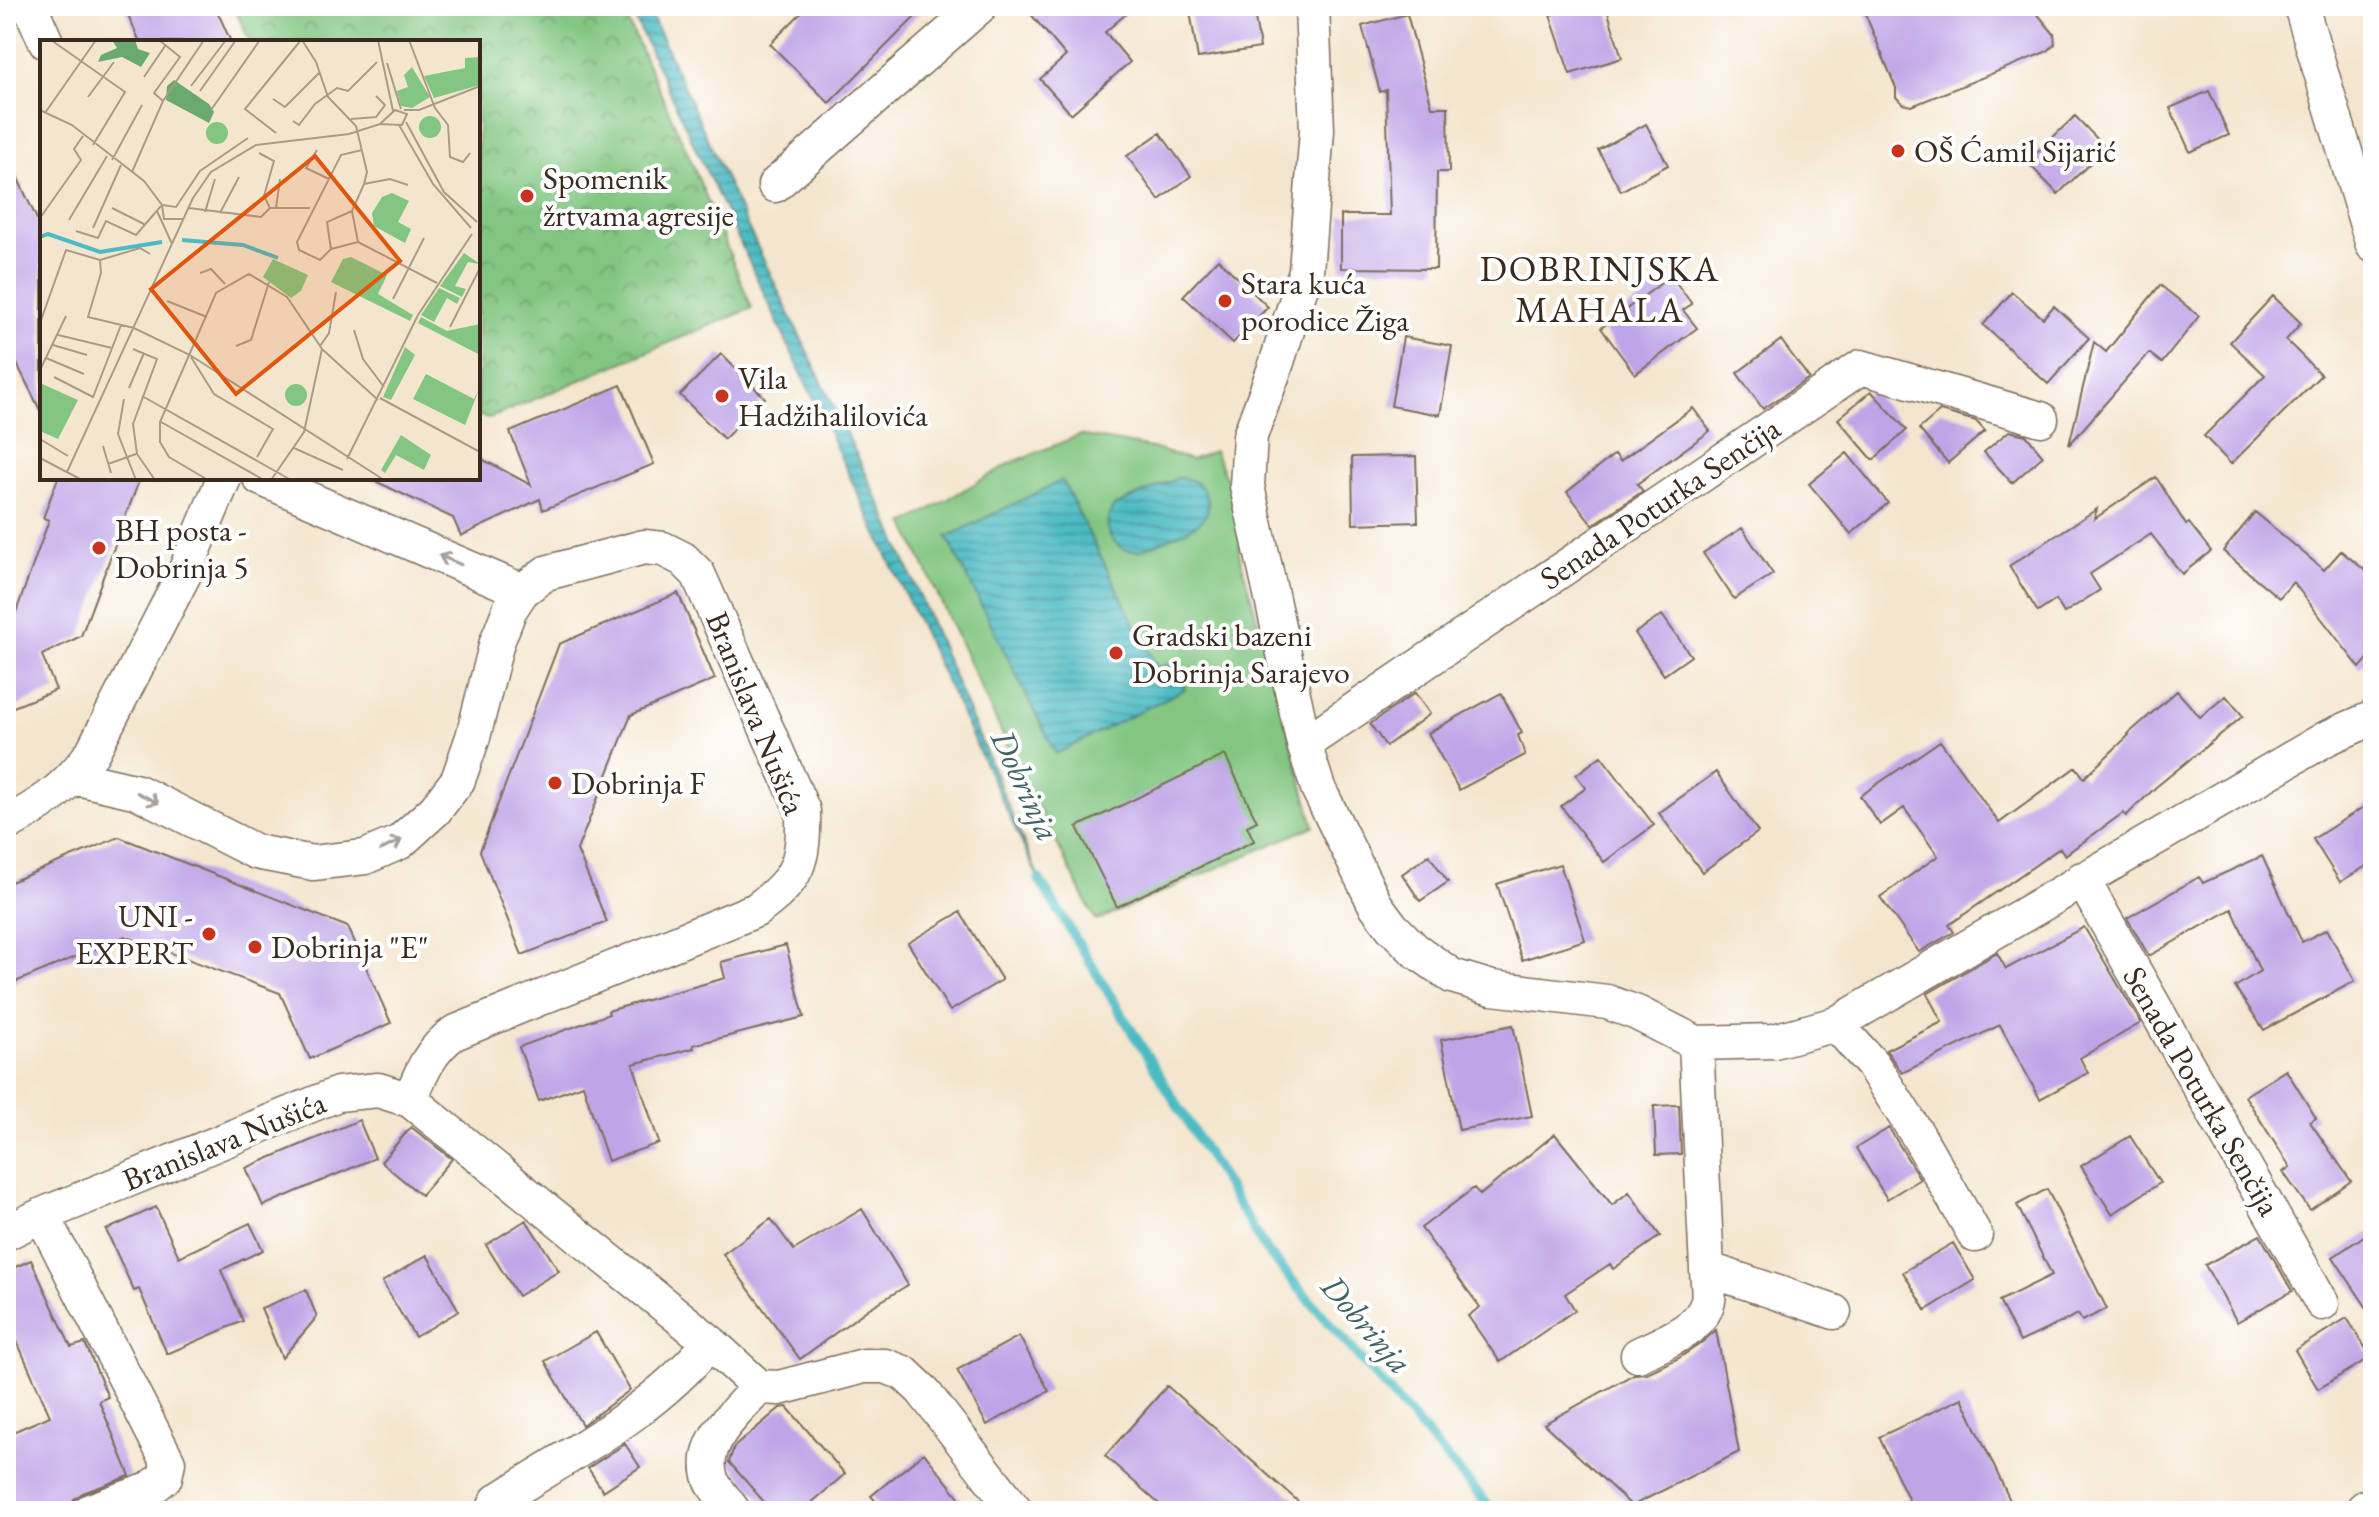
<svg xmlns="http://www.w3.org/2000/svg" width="2379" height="1517" viewBox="0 0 2379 1517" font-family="'EB Garamond',serif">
  <defs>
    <pattern id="park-crowns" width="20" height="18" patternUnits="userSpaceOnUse" patternTransform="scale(2)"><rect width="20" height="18" fill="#82c681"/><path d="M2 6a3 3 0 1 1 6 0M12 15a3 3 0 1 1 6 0" fill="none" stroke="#6ca169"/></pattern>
    <pattern id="water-rules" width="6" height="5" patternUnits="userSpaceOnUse" patternTransform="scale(2)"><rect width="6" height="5" fill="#4cbbc3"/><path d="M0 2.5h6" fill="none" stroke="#40989e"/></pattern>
  </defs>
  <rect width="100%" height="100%" fill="#fff"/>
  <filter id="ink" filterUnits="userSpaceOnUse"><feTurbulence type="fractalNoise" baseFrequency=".0125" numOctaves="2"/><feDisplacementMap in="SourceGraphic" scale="16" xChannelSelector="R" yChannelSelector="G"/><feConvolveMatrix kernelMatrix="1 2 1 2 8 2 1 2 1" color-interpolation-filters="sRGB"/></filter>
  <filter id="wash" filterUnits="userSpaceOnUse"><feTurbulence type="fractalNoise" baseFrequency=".006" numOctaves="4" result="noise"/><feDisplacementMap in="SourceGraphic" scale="32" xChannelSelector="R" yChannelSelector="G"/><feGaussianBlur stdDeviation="1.8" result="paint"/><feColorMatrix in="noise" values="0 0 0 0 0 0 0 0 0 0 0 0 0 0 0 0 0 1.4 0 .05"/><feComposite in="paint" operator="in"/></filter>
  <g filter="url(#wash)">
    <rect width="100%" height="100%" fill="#f4e6ce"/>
    <!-- park -->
    <path fill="url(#park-crowns)" stroke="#5e7850" stroke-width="2" d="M234,6H621L689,156L752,308L490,418L478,416V42H250Z"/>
    <!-- pitch -->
    <path fill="#82c681" stroke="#5e7850" stroke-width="2" d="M1080,435L1152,448L1191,460L1214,451L1243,516L1239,553L1314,826L1096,921L1011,753L905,524L1011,463Z"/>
    <!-- water -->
    <path fill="url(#water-rules)" stroke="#447270" stroke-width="2" d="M629,6H647L744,219L885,514L1044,890Z
      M1178,478C1188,478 1198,481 1204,491C1221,521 1184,532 1164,540C1155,544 1144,551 1134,551C1126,551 1118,547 1113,540C1104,529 1107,517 1114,506Z
      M1062,480L1157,668L1172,662L1185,689L1056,754L947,537Z"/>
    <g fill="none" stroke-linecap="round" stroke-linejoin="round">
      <!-- stream -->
      <path stroke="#4cbbc3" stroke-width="10" d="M1039,879L1266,1250L1493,1511"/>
    </g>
    <g id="blocks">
      <!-- building -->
      <path fill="#bfa5e7" d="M124,6H215L231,42H140Z
        M808,6H926L829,103L770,44Z
        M1024,6H1135L1105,32L1130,62L1071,114L1040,79L1066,56Z
        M1189,6H1253L1260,48L1198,58Z
        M1581,6H1606L1622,58L1570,74L1550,15Z
        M1862,6H2031L2054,34L2055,44L2048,51L1912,106L1903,104L1896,97V88Z
        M1407,14L1432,107H1448L1449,172H1437L1436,269L1341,268V215H1390L1386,90L1380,92L1362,26Z
        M2209,91L2229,135L2190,152L2170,108Z
        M2075,116L2106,148L2058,194L2027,162Z
        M1646,124L1668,165L1621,191L1598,150Z
        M1160,133L1191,176L1159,200L1127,156Z
        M6,153L42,230V414L6,342Z
        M1218,259L1268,307L1233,343L1183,296Z
        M1671,276L1692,304L1683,310L1697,328L1635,374L1601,328Z
        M2160,285L2199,316L2162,363L2149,353L2069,445L2094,342L2106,352Z
        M2012,292L2043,318L2054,306L2089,338L2048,384L1983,325Z
        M2273,296L2301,323L2286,340L2321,375L2231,464L2204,436L2265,375L2230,342Z
        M1403,337L1452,346L1440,415L1391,406Z
        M1781,340L1809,378L1763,409L1737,373Z
        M721,354L765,398L724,439L680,395Z
        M621,385L654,464L543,510L540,499L461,536L453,518L369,478H478V457L531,485L510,432Z
        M1871,391L1907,430L1873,460L1838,419Z
        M1693,408L1710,431L1637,484L1643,491L1593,525L1567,492L1615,454L1620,461Z
        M1940,411L1976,421L1985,431L1948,463L1919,429Z
        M2009,431L2026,435L2043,456L2012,483L1984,452Z
        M1847,453L1888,503L1851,534L1809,484Z
        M1416,456L1418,522L1353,524L1352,457Z
        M2156,477L2186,525L2189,523L2211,551L2182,574L2151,534L2090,574L2100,590L2064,613L2056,600L2038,612L2009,566L2097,509L2094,519Z
        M58,478H140L81,636L42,655L56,690L6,710V628L11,626L49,520L43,518Z
        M2255,512L2324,570L2341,551L2373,577V653L2360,668L2293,582L2279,598L2223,551Z
        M1742,528L1773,574L1734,599L1703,553Z
        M678,593L715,679L631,715L577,850L607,922L522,955L480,851L559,644Z
        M1662,615L1691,656L1664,675L1635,633Z
        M2177,691L2200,717L2226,696L2243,716L2156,787L2126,816L2123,813L2065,855L2060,848L1949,925L1954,932L1919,952L1880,897L1938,856L1904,808L1880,825L1860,796L1940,741L1999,823L2076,767L2084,778L2129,735L2128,734Z
        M1415,693L1430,714L1386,746L1370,724Z
        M1501,693L1522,733L1518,735L1525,755L1459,790L1428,733Z
        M1225,755L1257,821L1247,826L1254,841L1117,907L1077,827Z
        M1601,756L1654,825L1604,862L1561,806L1586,788L1576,775Z
        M1716,772L1758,832L1702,872L1659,813Z
        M2373,801V862L2340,882L2313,839Z
        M119,837L348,927L391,1023L310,1059L280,993L125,936L6,986V884Z
        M1429,855L1448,882L1420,901L1402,874Z
        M2262,856L2302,942L2327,929L2355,981L2264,1030L2235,987L2260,971L2232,909L2149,956L2127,918L2199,877L2203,883Z
        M1560,864L1585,940L1522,960L1497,884Z
        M960,912L1002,980L950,1011L908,943Z
        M2084,927L2141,1023L2080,1058L2088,1073L2040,1099L2000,1025L1902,1073L1886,1050L1942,1022L1927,994L1997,953L2006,969Z
        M786,945L804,1017L693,1045L694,1048L633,1064L659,1143L608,1161L583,1085L539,1101L519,1047L609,1014L608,1011L725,978L721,962Z
        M1513,1025L1532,1116L1459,1130L1441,1040Z
        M2286,1070L2316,1118L2310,1122L2351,1181L2310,1210L2283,1172L2290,1167L2245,1096Z
        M1679,1105L1681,1154L1656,1155L1654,1106Z
        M359,1120L375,1158L263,1206L246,1168Z
        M411,1127L452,1159L421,1195L381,1162Z
        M1889,1128L1920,1179L1887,1199L1856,1148Z
        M1555,1134L1612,1205L1629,1192L1660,1236L1613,1269L1610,1264L1565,1294L1575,1310L1500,1362L1468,1316L1480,1307L1421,1228L1474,1188L1480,1195Z
        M2130,1136L2160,1183L2112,1214L2081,1166Z
        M2047,1189L2107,1309L2082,1321L2078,1314L2020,1342L1999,1301L2052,1275L2017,1205Z
        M156,1207L179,1257L250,1223L263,1250L221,1270L243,1321L167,1354L139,1289L134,1291L106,1230Z
        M862,1209L908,1285L868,1309L800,1359L723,1254L771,1219L794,1250Z
        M526,1220L559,1271L518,1296L486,1245Z
        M2373,1230V1317L2333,1257Z
        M2260,1235L2292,1291L2237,1322L2205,1265Z
        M1953,1243L1975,1280L1926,1310L1903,1272Z
        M427,1255L459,1311L415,1337L382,1282Z
        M31,1260L71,1347L85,1343L108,1397L99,1401L130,1476L83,1493L74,1499L71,1511H6V1435L50,1416L12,1330L6,1333V1271Z
        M306,1290L317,1317L282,1358L261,1308Z
        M2347,1318L2371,1357L2318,1389L2295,1350Z
        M1716,1330L1739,1452L1632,1506L1544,1424L1634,1374L1647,1373L1679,1358L1700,1344Z
        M596,1332L630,1390L582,1425L545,1361Z
        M1019,1336L1049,1391L987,1425L957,1370Z
        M1167,1386L1309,1511H1167L1105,1456Z
        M1962,1398L2015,1511H1914L1879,1437Z
        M787,1407L845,1474L802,1511H772L729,1462L734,1447L780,1408Z
        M625,1444L640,1467L603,1491L588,1468Z
        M924,1453L970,1511H884L871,1496Z"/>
    </g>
  </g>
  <g filter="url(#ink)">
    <use href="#blocks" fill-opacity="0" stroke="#7c6c5c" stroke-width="2"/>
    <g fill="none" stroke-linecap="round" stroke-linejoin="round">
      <defs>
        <path id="minor" d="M30,6L46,42
          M1312,6L1317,130L1306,271L1275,368L1250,436L1247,486L1304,744L1318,788L1375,904L1392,927L1415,950L1452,976L1492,988L1607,1002L1637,1013L1696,1043L1774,1041L1836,1024L2327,738L2373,718
          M2301,6L2373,245
          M775,185L980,6
          M260,478L522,591
          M1304,744L1861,367L2041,419
          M73,777L138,792L256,852L313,863L365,857L400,842L435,810L458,780L473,737L497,642L510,609L522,591L546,573L644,547L663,549L683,559L698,574L803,811C804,862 799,879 756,910L454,1033C430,1050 421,1073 410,1100
          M6,824C45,803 65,789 92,753L184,574L224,478
          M2082,879L2322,1303
          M1836,1024L1872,1064L1917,1134L1975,1235
          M1696,1043L1707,1269L1834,1312
          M42,1215L168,1462L165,1477L149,1490L90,1511
          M6,1233L42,1215L338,1094L378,1090L410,1100L710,1342L759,1387L779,1388L864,1366H885L904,1373L922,1390L1016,1511
          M1638,1355C1662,1343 1701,1330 1708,1301C1710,1291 1707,1278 1707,1269
          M493,1511L497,1501C570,1454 655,1411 710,1342
          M733,1511C727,1501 715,1490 711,1479C698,1442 738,1411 759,1387"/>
        <path id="major" d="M2367,1511L2373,1508"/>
      </defs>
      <!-- minor casing -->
      <use href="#minor" stroke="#7c6c5c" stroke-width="37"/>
      <!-- major casing -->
      <use href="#major" stroke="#7c6c5c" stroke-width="45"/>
      <!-- minor -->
      <use href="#minor" stroke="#fff" stroke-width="34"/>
      <!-- major -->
      <use href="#major" stroke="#fff" stroke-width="42"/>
    </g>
    <!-- one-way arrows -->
    <defs><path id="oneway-shaft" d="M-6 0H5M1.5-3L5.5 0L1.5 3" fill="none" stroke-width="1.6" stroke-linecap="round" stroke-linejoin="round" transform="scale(2)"/></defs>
    <g stroke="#a79f9a">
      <use href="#oneway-shaft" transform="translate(450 560) rotate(-157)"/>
      <use href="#oneway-shaft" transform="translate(148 798) rotate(26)"/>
      <use href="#oneway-shaft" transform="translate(391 845) rotate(-26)"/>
    </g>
  </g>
  <!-- markers -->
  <g fill="#c8321e" stroke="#fff" stroke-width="3">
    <circle cx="1898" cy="151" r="8"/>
    <circle cx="527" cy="196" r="8"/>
    <circle cx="1225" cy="301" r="8"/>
    <circle cx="722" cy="396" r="8"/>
    <circle cx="99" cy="548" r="8"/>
    <circle cx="1116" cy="653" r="8"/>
    <circle cx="555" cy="783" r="8"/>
    <circle cx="209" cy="934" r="8"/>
    <circle cx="255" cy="947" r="8"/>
  </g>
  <g text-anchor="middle" stroke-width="8" stroke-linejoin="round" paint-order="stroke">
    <!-- poi labels -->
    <g font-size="32" fill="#3b2a1e" stroke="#fff" text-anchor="start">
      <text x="1914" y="162">OŠ Ćamil Sijarić</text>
      <text x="543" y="189">Spomenik<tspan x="543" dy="37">žrtvama agresije</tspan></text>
      <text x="1241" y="294">Stara kuća<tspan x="1241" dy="37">porodice Žiga</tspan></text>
      <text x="738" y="389">Vila<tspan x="738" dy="37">Hadžihalilovića</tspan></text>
      <text x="115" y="541">BH posta -<tspan x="115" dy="37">Dobrinja 5</tspan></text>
      <text x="1132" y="646">Gradski bazeni<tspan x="1132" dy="37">Dobrinja Sarajevo</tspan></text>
      <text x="571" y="794">Dobrinja F</text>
      <text x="193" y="927" text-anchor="end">UNI -<tspan x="193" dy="37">EXPERT</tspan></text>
      <text x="271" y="958">Dobrinja "E"</text>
    </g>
    <!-- street labels -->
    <g font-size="32" fill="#3b2a1e" stroke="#fff">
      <text transform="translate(1660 503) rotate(-34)" y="11">Senada Poturka Senčija</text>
      <text transform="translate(756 713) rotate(68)" y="11">Branislava Nušića</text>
      <text transform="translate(2202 1091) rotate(60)" y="11">Senada Poturka Senčija</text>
      <text transform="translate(224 1141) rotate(-22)" y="11">Branislava Nušića</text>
    </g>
    <!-- water labels -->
    <g font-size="34" font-style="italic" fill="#426460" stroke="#fff">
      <text transform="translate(1026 785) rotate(65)" y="12">Dobrinja</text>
      <text transform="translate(1367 1324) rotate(49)" y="12">Dobrinja</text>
    </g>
    <!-- quarter labels -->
    <g font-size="36" letter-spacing="2" fill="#3b2a1e" stroke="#fff">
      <text x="1600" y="281">DOBRINJSKA<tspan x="1600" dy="41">MAHALA</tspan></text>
    </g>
  </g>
  <!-- overview -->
  <g transform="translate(40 40)">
    <rect width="440" height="440" fill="#f4e6ce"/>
    <path d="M440,17V45L394,58L384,36L425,28V18ZM372,27L390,57L372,68L361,66L357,51L368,47L364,35ZM352,153L369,161L358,182L371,189L365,203L334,186L332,173L342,157ZM424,213L440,224L428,222L415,246L426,249L422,257L400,246ZM399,248L420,258L417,264L407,258L394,282L381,275ZM381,277L407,291L440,284V315L378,283ZM365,307L375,315L351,360L343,357ZM386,334L434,359L440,347L425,385L373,359ZM0,343L38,360L18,399L0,391ZM361,395L391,415L384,430L356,415L345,433L341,430Z" fill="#82c681"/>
    <path d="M72,0H95L98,9L110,13L101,27L82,17L58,22L61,15L77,8ZM134,40L169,64L174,72L169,83L126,60L127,46Z" fill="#69ab6f"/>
    <path d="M379 87a11 11 0 1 1 22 0a11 11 0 1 1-22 0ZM311,217L347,235L338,254L373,275L370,281L291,242L303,219ZM245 355a11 11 0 1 1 22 0a11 11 0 1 1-22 0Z" fill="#82c681"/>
    <path d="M166 93a11 11 0 1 1 22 0a11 11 0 1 1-22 0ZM233,219L268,235L261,251L251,258L223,237Z" fill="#82c681"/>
    <path fill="none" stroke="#4cbbc3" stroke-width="4" d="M0,197L8,194L60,212L122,202M142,200L203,205L238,218"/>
    <path fill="none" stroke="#aa9b88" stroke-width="2" d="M11,0L85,52L53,105M119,0L140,17L114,53L123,61M262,0L276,22L288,57L316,86L327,132L324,144M338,0L353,71M369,0L395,68L408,85L410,117L423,122L430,113M347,23L361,69M104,37L125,6M151,46L186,0M160,51L196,0M48,57L74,22M233,59L245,67L280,32M0,70L32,85L104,141L122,165L124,179H144M171,70L220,0M364,70H379L440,46M5,73L56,0M311,79L336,77L345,65L336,56M253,81L259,85L275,64L297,48L308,51L337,22M366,82L404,152L437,182M359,85L393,144L431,188M236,93L205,69L261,0M277,110L266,128L289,139M219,113L234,121L224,156L230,168M72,120L102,65M92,132L123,61L164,0M122,165L136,167L160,131L208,98M72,168L104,184M149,168L221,177L230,168H270M236,168L240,139M117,171L132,204M165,172L175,139M180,173L199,137M0,178L41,120L34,109L43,96M29,180L67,116M53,188L81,125M36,191L58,198L66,181L96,195L121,166M318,202L312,171L324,144L350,139L368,145M318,202L397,243M291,209L280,220L259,210L257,202L301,115L322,110M291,209L287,182L312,171M291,209L318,202M60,220L61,233L48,277L94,288L150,315L344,440M60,220L100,208L110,214M160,233L171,229L185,244M353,259L384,198M127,261L167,277M0,283L26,210L60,220M410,287L440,228M314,290L323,319L344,347M18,295L72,308M13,305L47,315M196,306L211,300L229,242M280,306L289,293L296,252M93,309L117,319L93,384L97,414L115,440M282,309L338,360M151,317L174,354L233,389L217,417M6,318L44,334M0,330L26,276M14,337L53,357L81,285M89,348L104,313M102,356L251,440M340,358L440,412M84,359L78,394L96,440M121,382L224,440M0,399L28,416M63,406L71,433M254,408L303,430M0,418L42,440M307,419L378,275L432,194M68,424L96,414M27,432L153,158L171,132L216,105L309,94L340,84L362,85L367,74L355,70L340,84M168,440L129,417L120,402V382L176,253L209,234L247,257L282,309L264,392L231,440"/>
    <path fill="#df570d" fill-opacity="0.15" stroke="#df570d" stroke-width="4" d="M275,116L360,221L196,354L111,249Z"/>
    <rect width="440" height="440" fill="none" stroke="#3b2a1e" stroke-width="4"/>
  </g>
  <!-- margin -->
  <rect width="2379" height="1517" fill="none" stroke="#fff" stroke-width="32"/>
</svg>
